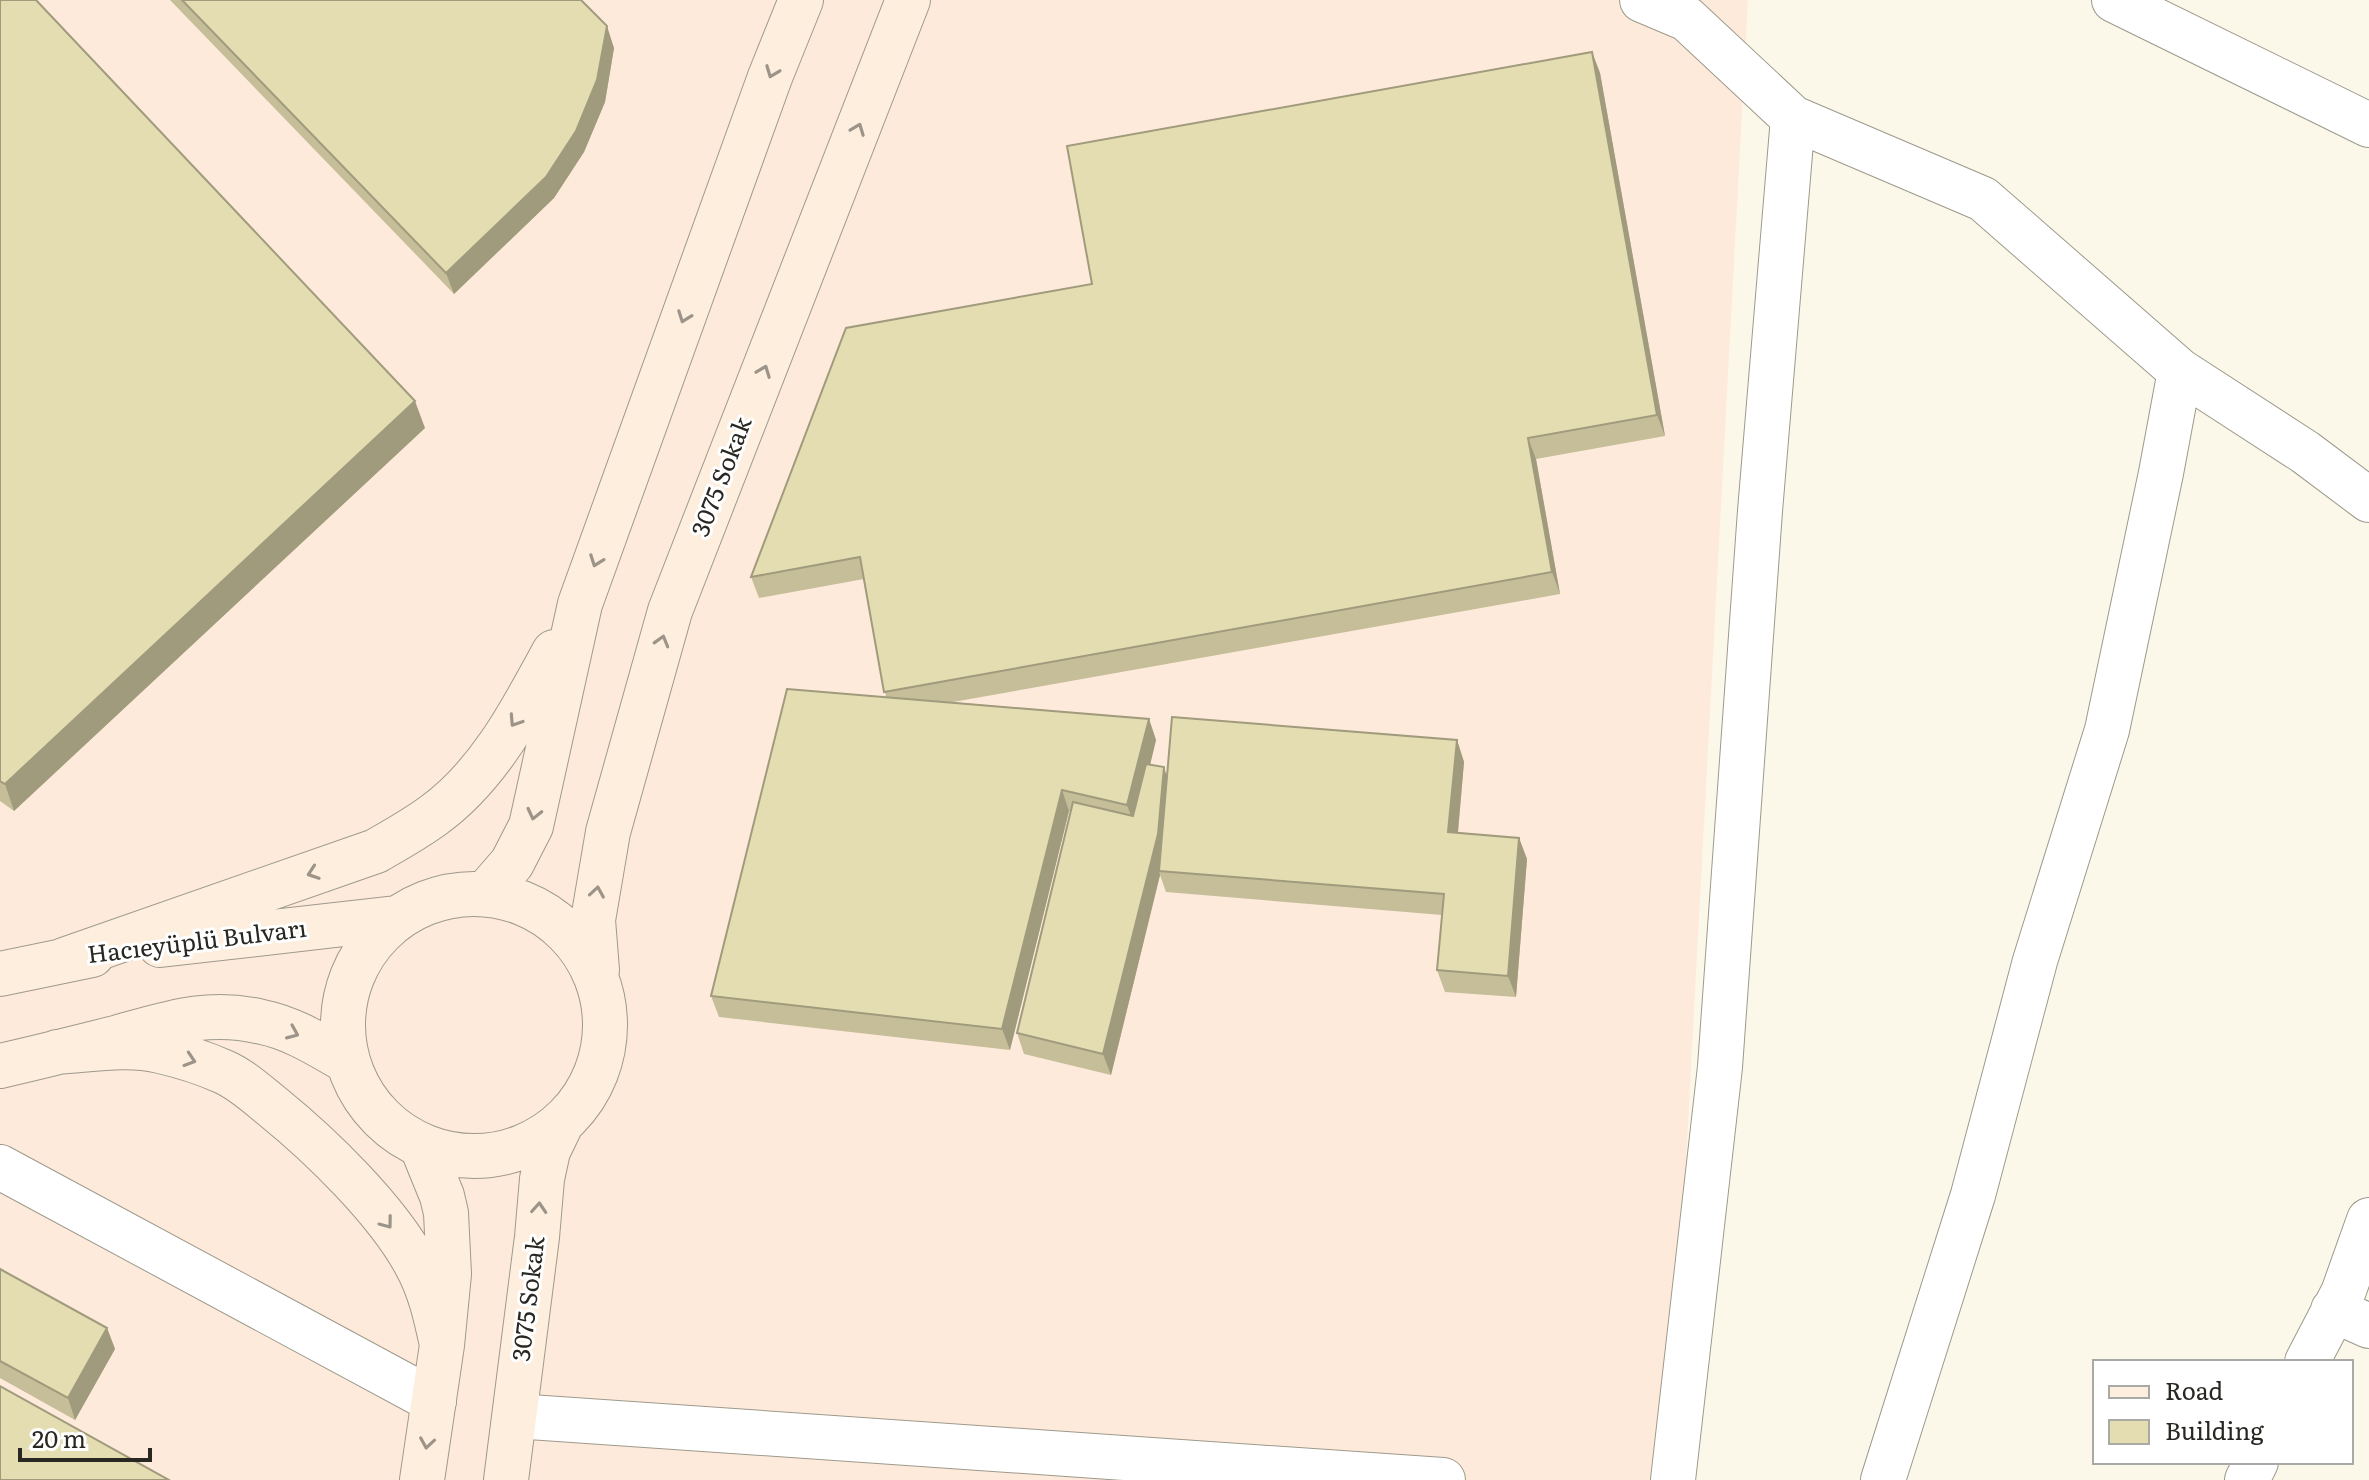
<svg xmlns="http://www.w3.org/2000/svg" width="2369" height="1480" viewBox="0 0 2369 1480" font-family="Literata,serif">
  <rect width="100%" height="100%" fill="#fbf8e9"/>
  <!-- industrial -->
  <path fill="#feeadb" d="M0,0H1748L1669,1480H0Z"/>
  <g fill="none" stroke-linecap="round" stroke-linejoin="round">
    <defs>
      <path id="street" d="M1642,0L1687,19L1793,118L1983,199L2180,371L2305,452L2369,500
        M2114,0L2369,125
        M0,1167L434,1401
        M2333,1310L2369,1326
        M2307,1362L2343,1293L2369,1220
        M515,1416L1443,1480
        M1673,1480L1720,1067L1760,511L1793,118
        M1883,1480L1973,1195L2035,961L2107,730L2161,473L2180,371
        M2247,1480L2256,1462"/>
      <path id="secondary" d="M486,893L512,863L531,826L580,604L770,77L801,0
        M343 1025a131 131 0 1 1 262 0a131 131 0 1 1-262 0Z
        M160,945L396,918
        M64,960L376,851C395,840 415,829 434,815C489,775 522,711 554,652
        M597,970L593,920L608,832L670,611L908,0
        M0,974L92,955
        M57,1052C91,1050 127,1043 160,1051C182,1056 204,1063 224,1072C242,1080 258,1095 273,1107C321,1146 387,1210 416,1264C430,1289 436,1317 442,1345
        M0,1066C40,1057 79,1047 119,1037C169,1023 209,1009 262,1022C292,1028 319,1045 345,1060
        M422,1480L442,1345L449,1274L446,1213L442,1196L422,1147
        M506,1480L537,1237L542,1179L548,1151L562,1122"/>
    </defs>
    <!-- street casing -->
    <use href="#street" stroke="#9d9a8c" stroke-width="46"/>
    <!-- secondary casing -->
    <use href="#secondary" stroke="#9d9a8c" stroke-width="46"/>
    <!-- street -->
    <use href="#street" stroke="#fff" stroke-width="44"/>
    <!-- secondary -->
    <use href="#secondary" stroke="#fdeede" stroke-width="44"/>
  </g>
  <!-- wall -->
  <path fill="#c5be99" d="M0,0L425,428L14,811L0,801Z
    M170,0H581L614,48L605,102L584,152L554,198L454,294Z
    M1592,52L1600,73L1665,436L1536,459L1560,594L953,702L1149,719L1156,740L1150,765L1167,776L1457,740L1464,762L1458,833L1519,838L1527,859L1516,997L1445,992L1437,970L1442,915L1166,892L1160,875L1111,1075L1024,1054L1017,1033L1071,811H1069L1010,1050L719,1017L711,996L886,697L864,579L759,598L751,577L1092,284Z
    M0,1269L107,1328L115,1349L75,1420L0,1378Z"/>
  <!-- shaded-wall -->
  <path fill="#a09b7d" d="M607,26L614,48L605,102L584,152L554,198L454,294L446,273Z
    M1592,52L1600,73L1665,436L1657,415Z
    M415,401L425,428L14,811L5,784Z
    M1528,438L1536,459L1560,594L1552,572Z
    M1149,719L1156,740L1135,827L1127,805Z
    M1457,740L1464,762L1456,853L1448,832Z
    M1164,767L1171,789L1159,871L1160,875L1111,1075L1103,1054Z
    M1062,790L1069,811L1010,1050L1002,1029Z
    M1519,838L1527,859L1516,997L1508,976Z
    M107,1328L115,1349L75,1420L68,1398Z"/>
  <!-- building -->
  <path fill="#e5ddb2" stroke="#a09b7d" stroke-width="2" d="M0,0H36L415,401L5,784L0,781Z
    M182,0H581L607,26L597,80L576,131L546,177L446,273Z
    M1592,52L1657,415L1528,438L1552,572L884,692L860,557L751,577L846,328L1092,284L1067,146Z
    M787,689L1149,719L1127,805L1062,790L1002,1029L711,996Z
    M1172,717L1457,740L1448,832L1519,838L1508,976L1437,970L1444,894L1159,871Z
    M1146,764L1164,767L1158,834L1103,1054L1017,1033L1073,802L1133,816Z
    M0,1269L107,1328L68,1398L0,1361Z
    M0,1386L169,1480H0Z"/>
  <!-- one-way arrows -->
  <defs><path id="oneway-chevron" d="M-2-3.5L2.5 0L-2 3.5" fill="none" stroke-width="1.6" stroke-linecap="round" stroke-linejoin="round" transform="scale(2)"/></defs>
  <g stroke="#9d9489">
    <use href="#oneway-chevron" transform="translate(772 72) rotate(111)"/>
    <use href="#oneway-chevron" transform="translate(858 129) rotate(-69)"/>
    <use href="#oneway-chevron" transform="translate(684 317) rotate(110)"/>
    <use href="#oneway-chevron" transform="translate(764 371) rotate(-69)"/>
    <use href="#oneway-chevron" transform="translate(596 561) rotate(110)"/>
    <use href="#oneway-chevron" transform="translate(662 641) rotate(-74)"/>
    <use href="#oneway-chevron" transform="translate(515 721) rotate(123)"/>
    <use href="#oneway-chevron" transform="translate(534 814) rotate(103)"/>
    <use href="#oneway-chevron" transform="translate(313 873) rotate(161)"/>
    <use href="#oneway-chevron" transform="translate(597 892) rotate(-81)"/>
    <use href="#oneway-chevron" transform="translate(293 1033) rotate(23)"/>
    <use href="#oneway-chevron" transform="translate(190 1060) rotate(18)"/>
    <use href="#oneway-chevron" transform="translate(539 1208) rotate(-86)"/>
    <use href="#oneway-chevron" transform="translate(387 1223) rotate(53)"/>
    <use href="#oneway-chevron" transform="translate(427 1443) rotate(99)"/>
  </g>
  <g text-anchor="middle" stroke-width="6" stroke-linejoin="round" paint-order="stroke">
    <!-- street labels -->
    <g font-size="24" fill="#282721" stroke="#fff">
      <text transform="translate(722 477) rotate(-69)" y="8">3075 Sokak</text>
      <text transform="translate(197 942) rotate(-7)" y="8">Hacıeyüplü Bulvarı</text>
      <text transform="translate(529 1299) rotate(-83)" y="8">3075 Sokak</text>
    </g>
  </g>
  <!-- legend -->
  <rect x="2093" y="1360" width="260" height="104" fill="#ffffff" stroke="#a9a9a6" stroke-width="2"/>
  <rect x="2109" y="1386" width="40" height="12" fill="#fdeede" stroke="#a9a9a6" stroke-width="2"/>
  <text x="2165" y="1400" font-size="24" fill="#282721">Road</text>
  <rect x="2109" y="1420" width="40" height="24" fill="#e5ddb2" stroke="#a9a9a6" stroke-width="2"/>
  <text x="2165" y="1440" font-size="24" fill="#282721">Building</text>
  <!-- scale -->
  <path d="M20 1448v12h130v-12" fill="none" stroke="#282721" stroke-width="4"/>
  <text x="32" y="1448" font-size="24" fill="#282721" stroke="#ffffff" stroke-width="6" paint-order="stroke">20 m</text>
</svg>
